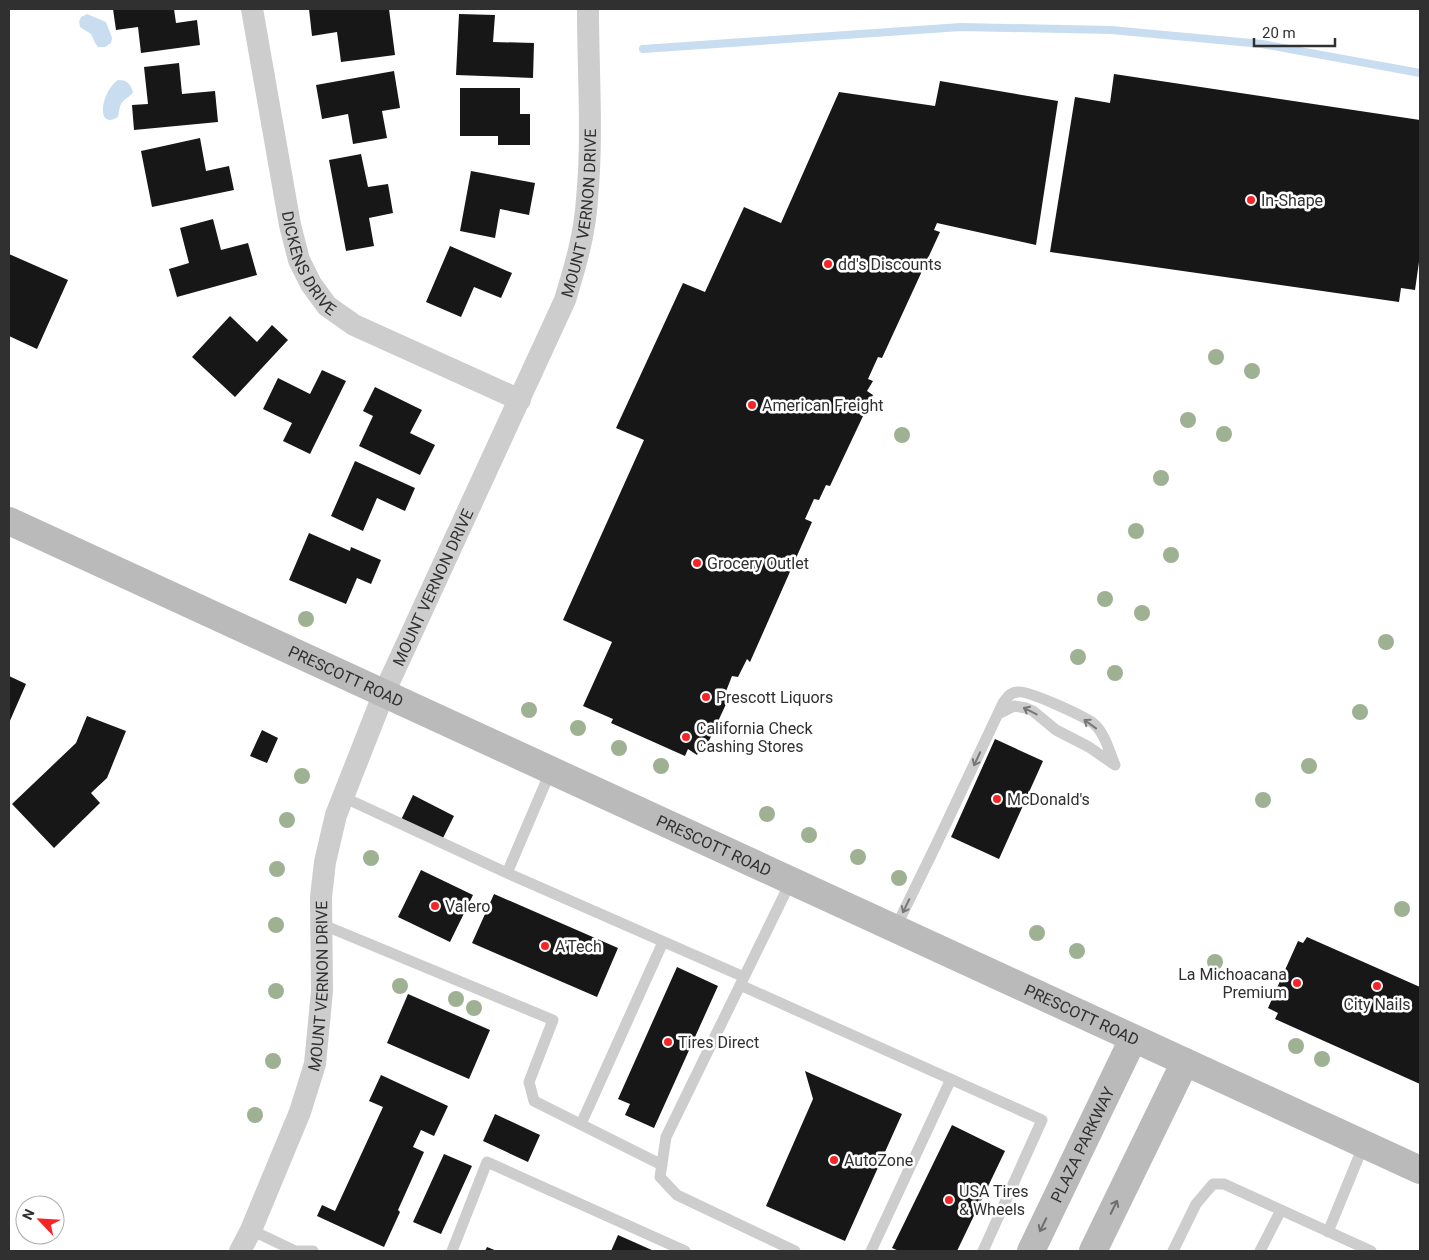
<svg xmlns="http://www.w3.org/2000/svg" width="1429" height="1260" viewBox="0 0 1429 1260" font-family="Roboto,sans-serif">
  <rect width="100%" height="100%" fill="#fff"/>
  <!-- water -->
  <path fill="#c8def0" d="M87,14L106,22L112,38L111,43L105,47H98L95,43L91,34L80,27L79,22L81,17Z
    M118,80C127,80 130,83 133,92C130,97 124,99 121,104C119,108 119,113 118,117C95,131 101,91 118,80Z"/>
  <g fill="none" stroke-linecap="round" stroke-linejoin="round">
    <!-- stream -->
    <path stroke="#c8def0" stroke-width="8" d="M643,49L961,27L1111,30L1262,44L1420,73"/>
  </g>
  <!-- building -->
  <path fill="#171717" d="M113,9H174L176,23L197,20L200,45L141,53L138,27L116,30Z
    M309,9H389L395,55L341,62L337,32L312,36Z
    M459,14L495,15L493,42L534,43L533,78L456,75Z
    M179,63L182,94L215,91L218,122L134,130L132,105L148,104L144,67Z
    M394,71L400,108L382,111L387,138L353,144L348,114L322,119L316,85Z
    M1114,74L1420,120V255L1415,290L1401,288L1399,302L1050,252L1075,97L1110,103Z
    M940,81L1058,101L1036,245L937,223L934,230L940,232L882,358L878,357L868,379L873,381L867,391L873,395L830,486L826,485L819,500L814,499L805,519L812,522L750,662L747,659L738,677L732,676L723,699L727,702L707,745L703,743L697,755L688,749L685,756L611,723L613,719L583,706L612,642L563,620L644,440L616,428L683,283L705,292L744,207L781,223L839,92L935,106Z
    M460,88H520V114H530V145H498V136H460Z
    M200,138L206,171L229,166L234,190L152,207L141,151Z
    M361,154L368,187L388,184L393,213L369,218L374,246L346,251L329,160Z
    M471,171L535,183L529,215L500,209L495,238L460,231Z
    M213,219L221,250L248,243L257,275L177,297L169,269L189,263L180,228Z
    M450,246L512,273L501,298L474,287L461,317L426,302Z
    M9,254L68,280L37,349L9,336Z
    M230,316L257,342L272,325L288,340L235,397L192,357Z
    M322,370L346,381L310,454L283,441L292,423L263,409L278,378L310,394Z
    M375,387L422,410L410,433L435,445L420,475L359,446L373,416L363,411Z
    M355,461L415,488L405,511L377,498L363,531L331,516Z
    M309,533L350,551L351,547L381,560L371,584L357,578L346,604L289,580Z
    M9,676L26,684L9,723Z
    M87,716L126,731L107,778L91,793L100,803L54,848L12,804L76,743Z
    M262,730L278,738L267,763L250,756Z
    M995,739L1043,761L999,859L951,837Z
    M413,795L454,816L440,844L399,824Z
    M421,870L473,895L450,942L398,917Z
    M494,894L618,948L597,997L472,943Z
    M1307,937L1420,987V1084L1275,1019L1278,1013L1268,1008L1298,941L1303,943Z
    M677,967L718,986L654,1128L625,1115L630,1104L618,1099Z
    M408,994L490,1030L469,1079L387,1043Z
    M805,1071L902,1114L845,1241L766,1206L813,1099Z
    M381,1075L448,1106L434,1136L421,1130L413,1147L424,1152L398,1210L400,1212L384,1247L317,1216L322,1205L335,1211L383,1107L369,1101Z
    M495,1114L540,1135L528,1162L483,1141Z
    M952,1125L1005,1151L957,1251H899L892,1248Z
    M444,1154L472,1166L441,1234L413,1222Z
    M618,1235L654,1251H611Z
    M487,1247L497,1251H485Z"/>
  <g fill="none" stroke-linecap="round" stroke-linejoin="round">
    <!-- lane -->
    <path stroke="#cdcdcd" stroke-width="11" d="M998,714L1014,706L1026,708L1033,711L1056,730L1089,747L1115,765
      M343,797L507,873L744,977
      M507,873L551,770
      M791,881L666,1137L660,1177L677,1195L795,1251
      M321,924L553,1020L529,1082L534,1101L662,1165
      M895,929L936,845L1003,703C1007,698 1010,692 1018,692C1028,690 1083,716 1093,723C1105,733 1109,751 1115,765
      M740,985L1042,1120L983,1251
      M581,1124L663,942
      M251,1230L295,1251
      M1328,1232L1364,1144
      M294,1251H313
      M452,1251L487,1162L685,1251
      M871,1251L951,1079
      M1173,1251L1196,1204L1213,1184H1224L1371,1251
      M1260,1251L1281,1210"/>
    <!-- street -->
    <g stroke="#cdcdcd" stroke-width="22">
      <path id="s1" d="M252,9L290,225L299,260L311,284L327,306L354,325L520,400"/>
      <path id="s2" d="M240,1251L251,1230L300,1112L315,1064L322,991L321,897L325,862L336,815L384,693L565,300C575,267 585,234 587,199C593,136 588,72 588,9"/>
    </g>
    <!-- secondary -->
    <g stroke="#bababa" stroke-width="28">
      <path id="s3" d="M9,521L1420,1170"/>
      <path id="s4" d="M1031,1251L1133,1039"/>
      <path d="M1093,1251L1185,1062"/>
    </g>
  </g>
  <!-- trees -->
  <g fill="#9eb192">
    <circle cx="1216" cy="357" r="8"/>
    <circle cx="1252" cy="371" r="8"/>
    <circle cx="1188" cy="420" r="8"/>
    <circle cx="1224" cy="434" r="8"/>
    <circle cx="902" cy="435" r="8"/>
    <circle cx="1161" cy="478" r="8"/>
    <circle cx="1136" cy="531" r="8"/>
    <circle cx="1171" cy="555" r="8"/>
    <circle cx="1105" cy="599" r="8"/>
    <circle cx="1142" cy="613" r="8"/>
    <circle cx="306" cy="619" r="8"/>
    <circle cx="1386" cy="642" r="8"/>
    <circle cx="1078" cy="657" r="8"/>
    <circle cx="1115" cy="673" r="8"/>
    <circle cx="529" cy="710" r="8"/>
    <circle cx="1360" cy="712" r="8"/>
    <circle cx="578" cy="728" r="8"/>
    <circle cx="619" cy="748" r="8"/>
    <circle cx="661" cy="766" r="8"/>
    <circle cx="1309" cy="766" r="8"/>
    <circle cx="302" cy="776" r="8"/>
    <circle cx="1263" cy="800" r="8"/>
    <circle cx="767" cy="814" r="8"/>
    <circle cx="287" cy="820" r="8"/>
    <circle cx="809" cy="835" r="8"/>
    <circle cx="858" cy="857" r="8"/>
    <circle cx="371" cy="858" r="8"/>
    <circle cx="277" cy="869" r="8"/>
    <circle cx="899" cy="878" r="8"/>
    <circle cx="1402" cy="909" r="8"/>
    <circle cx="276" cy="925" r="8"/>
    <circle cx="1037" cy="933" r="8"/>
    <circle cx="1077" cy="951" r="8"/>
    <circle cx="1215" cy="962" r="8"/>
    <circle cx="400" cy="986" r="8"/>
    <circle cx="276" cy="991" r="8"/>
    <circle cx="456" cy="999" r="8"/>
    <circle cx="474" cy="1008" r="8"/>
    <circle cx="1296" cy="1046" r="8"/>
    <circle cx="1322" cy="1059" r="8"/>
    <circle cx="273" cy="1061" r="8"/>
    <circle cx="255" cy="1115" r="8"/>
  </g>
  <!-- one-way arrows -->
  <defs><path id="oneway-shaft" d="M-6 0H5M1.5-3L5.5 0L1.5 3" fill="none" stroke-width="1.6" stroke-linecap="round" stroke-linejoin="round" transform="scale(1.25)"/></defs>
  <g stroke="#777">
    <use href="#oneway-shaft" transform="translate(1030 711) rotate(-153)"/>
    <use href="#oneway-shaft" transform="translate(1090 724) rotate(-144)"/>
    <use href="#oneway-shaft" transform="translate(977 759) rotate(115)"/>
    <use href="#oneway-shaft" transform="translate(906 906) rotate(116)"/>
  </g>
  <g stroke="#6e6e6e">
    <use href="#oneway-shaft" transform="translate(1114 1207) rotate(-64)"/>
    <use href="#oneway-shaft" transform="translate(1043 1225) rotate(116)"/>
  </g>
  <!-- markers -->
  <g fill="#f52526" stroke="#fff" stroke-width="2">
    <circle cx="1251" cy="200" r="5"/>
    <circle cx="828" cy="264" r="5"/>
    <circle cx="752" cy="405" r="5"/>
    <circle cx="697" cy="563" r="5"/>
    <circle cx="706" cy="697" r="5"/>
    <circle cx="686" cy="737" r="5"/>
    <circle cx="997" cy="799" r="5"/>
    <circle cx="435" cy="906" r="5"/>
    <circle cx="545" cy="946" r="5"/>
    <circle cx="1297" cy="983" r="5"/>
    <circle cx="1377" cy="986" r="5"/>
    <circle cx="668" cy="1042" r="5"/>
    <circle cx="834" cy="1160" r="5"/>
    <circle cx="949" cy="1200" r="5"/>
  </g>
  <g text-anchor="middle" stroke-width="5" stroke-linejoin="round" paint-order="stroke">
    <!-- poi labels -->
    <g font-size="16" fill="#303030" stroke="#fff" text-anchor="start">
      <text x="1261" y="206">In-Shape</text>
      <text x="838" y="270">dd's Discounts</text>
      <text x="762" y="411">American Freight</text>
      <text x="707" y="569">Grocery Outlet</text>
      <text x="716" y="703">Prescott Liquors</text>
      <text x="696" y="734">California Check<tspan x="696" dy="18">Cashing Stores</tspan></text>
      <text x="1007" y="805">McDonald's</text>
      <text x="445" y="912">Valero</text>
      <text x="555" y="952">A'Tech</text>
      <text x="1287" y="980" text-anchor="end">La Michoacana<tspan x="1287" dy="18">Premium</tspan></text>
      <text x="1377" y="1010" text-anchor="middle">City Nails</text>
      <text x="678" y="1048">Tires Direct</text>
      <text x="844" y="1166">AutoZone</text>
      <text x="959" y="1197">USA Tires<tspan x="959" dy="18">&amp; Wheels</tspan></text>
    </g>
    <!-- street labels -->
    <g font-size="16" fill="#303030" stroke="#fff">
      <text dy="6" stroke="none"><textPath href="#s2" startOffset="1105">MOUNT VERNON DRIVE</textPath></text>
      <text dy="6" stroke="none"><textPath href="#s1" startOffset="262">DICKENS DRIVE</textPath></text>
      <text dy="6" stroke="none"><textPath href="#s2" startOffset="700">MOUNT VERNON DRIVE</textPath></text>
      <text dy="6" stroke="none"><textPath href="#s3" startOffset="371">PRESCOTT ROAD</textPath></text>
      <text dy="6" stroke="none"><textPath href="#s3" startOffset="776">PRESCOTT ROAD</textPath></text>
      <text dy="6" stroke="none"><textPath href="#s2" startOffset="280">MOUNT VERNON DRIVE</textPath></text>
      <text dy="6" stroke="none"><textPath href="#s3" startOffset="1181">PRESCOTT ROAD</textPath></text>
      <text dy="6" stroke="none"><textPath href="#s4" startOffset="118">PLAZA PARKWAY</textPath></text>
    </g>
  </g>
  <!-- border -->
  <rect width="1429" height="1260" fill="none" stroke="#303030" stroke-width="20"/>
  <!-- north arrow -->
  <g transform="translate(40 1220) rotate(295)"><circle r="24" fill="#ffffff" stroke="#acacac"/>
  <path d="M0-4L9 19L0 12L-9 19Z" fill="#f52526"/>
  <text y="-8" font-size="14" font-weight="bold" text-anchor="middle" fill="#303030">N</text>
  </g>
  <!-- scale -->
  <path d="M1254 38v8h81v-8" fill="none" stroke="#303030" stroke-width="2.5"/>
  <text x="1262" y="38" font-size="15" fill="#303030" stroke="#ffffff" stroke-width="4" paint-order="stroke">20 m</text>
</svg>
